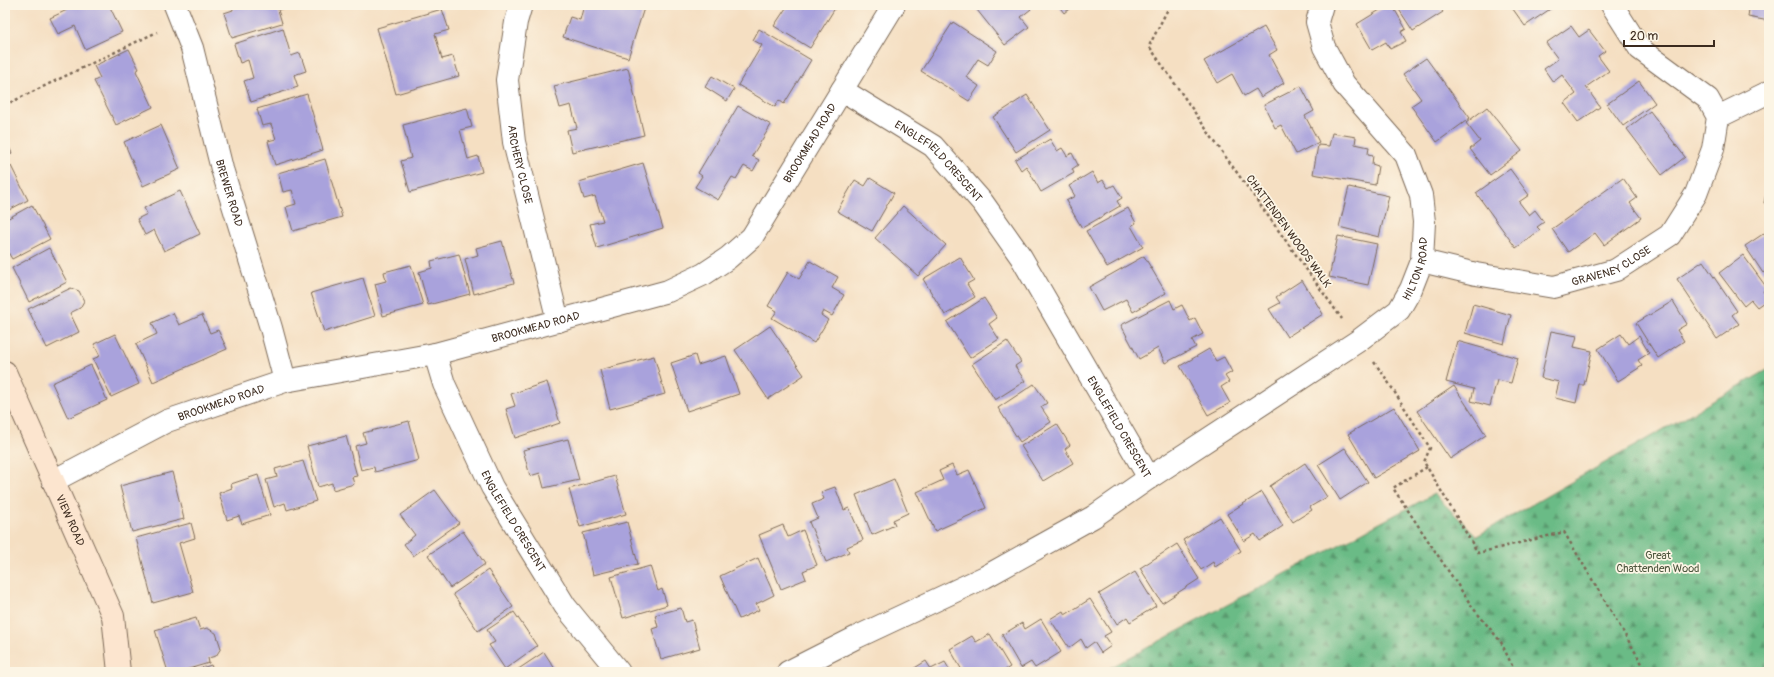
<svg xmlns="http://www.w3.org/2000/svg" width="1774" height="677" viewBox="0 0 1774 677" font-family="Pangolin,sans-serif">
  <defs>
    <pattern id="forest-firs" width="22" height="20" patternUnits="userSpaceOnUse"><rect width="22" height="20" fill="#6bbb86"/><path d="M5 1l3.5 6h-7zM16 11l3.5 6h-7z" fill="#59986d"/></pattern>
  </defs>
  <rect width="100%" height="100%" fill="#fcf5e5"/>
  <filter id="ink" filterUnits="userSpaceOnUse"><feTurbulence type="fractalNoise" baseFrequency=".025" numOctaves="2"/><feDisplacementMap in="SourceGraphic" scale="8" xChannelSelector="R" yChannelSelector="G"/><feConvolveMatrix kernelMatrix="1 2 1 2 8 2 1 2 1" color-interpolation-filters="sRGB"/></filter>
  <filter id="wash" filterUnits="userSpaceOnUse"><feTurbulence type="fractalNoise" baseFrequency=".012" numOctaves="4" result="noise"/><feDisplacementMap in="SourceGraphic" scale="16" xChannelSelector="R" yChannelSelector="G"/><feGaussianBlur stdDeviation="0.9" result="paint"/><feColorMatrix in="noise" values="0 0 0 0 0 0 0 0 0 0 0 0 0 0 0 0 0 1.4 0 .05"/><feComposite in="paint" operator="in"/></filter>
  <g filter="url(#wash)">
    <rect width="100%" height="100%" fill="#f5dfc2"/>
    <!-- forest -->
    <path fill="url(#forest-firs)" stroke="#537252" d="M1769,369V672H1102L1434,494L1477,536Z"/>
    <g id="blocks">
      <!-- building -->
      <path fill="#a9a2dc" d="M65,5H109L122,32L85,49L75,26L58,34L50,18L67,10Z
        M232,5H287L288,7L278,10L282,23L232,38L224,13L233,10Z
        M584,5H645L628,58L563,37L570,17L580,20Z
        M788,5H837L810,48L774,26Z
        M973,5H1027L1031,9L1021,17L1029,27L1005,45Z
        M1058,5H1074L1064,13Z
        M1388,5H1392L1406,29L1401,32L1406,41L1390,49L1386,42L1372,50L1357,24Z
        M1396,5H1438L1443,12L1413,31Z
        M1510,5H1556L1525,26Z
        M1741,5H1769V21L1748,17L1749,9L1741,7Z
        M442,9L449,30L435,34L442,59L453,56L459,76L396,94L377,28Z
        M953,22L997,51L988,65L978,59L966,77L979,86L969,101L921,71Z
        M1571,26L1579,37L1589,30L1605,51L1598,56L1609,71L1586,87L1600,107L1578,122L1564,103L1576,94L1562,75L1553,82L1544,69L1558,59L1546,43Z
        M1264,27L1277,50L1269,55L1284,83L1261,97L1256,89L1244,96L1232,74L1217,83L1204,61Z
        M283,28L291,56L300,53L306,71L294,75L298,87L251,102L244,81L253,78L248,60L240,63L234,44Z
        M759,29L811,60L784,104L779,100L775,107L738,85L762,45L753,40Z
        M129,49L139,69L136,71L153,107L116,125L94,81L100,78L94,66Z
        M1426,58L1470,118L1437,142L1411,106L1421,99L1403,74Z
        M628,68L644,135L572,152L567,130L577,128L571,105L560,108L554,86Z
        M712,76L734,89L727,101L705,87Z
        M1639,81L1655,103L1623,126L1607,104Z
        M1301,86L1314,111L1305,116L1319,142L1296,154L1281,125L1275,128L1264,105Z
        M307,94L323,150L275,165L268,141L276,139L271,124L262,126L257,109Z
        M1027,95L1050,130L1016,152L993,117Z
        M738,106L771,125L752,156L759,160L753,171L744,166L736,179L732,177L718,200L695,187L702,176L698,173Z
        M1487,107L1522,151L1490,175L1470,149L1480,141L1466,123Z
        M467,108L472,127L460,130L468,159L478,156L482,172L410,192L401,161L411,158L403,125Z
        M1650,111L1685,157L1662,175L1627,129Z
        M161,125L180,169L143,186L124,142Z
        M1332,133L1356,137L1355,144L1369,147L1368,154L1373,155L1372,164L1378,166L1375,185L1313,174L1318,145L1329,146Z
        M1050,139L1057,151L1062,148L1067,156L1072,153L1078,165L1072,169L1074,173L1041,192L1026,166L1021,170L1015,160Z
        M5,140L12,153L5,157Z
        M325,159L342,217L293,231L286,207L296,204L292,190L283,192L278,173Z
        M643,163L663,228L597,248L590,224L603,221L595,196L584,199L579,182Z
        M11,166L28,200L5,212V169Z
        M1510,169L1529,195L1519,202L1529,215L1535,210L1544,222L1537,227L1540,230L1516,248L1476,193Z
        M1092,172L1098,183L1103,180L1108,188L1114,185L1122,198L1117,201L1120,206L1082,228L1066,201L1075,196L1069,186Z
        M870,178L894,193L872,231L837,211L855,180L865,186Z
        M1623,178L1637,198L1630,203L1641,218L1604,245L1595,233L1568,252L1552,229Z
        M1768,184L1769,185V204L1764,203Z
        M1349,187L1389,196L1379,237L1339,227Z
        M180,191L200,234L164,251L154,230L145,235L137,219L147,214L144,208Z
        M32,205L50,239L12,259L5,247V220Z
        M903,206L946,245L918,276L875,238Z
        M1128,208L1136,223L1131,226L1143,247L1107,267L1086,231Z
        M1769,230V269L1763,273L1745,246Z
        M1338,236L1377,244L1368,285L1329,277Z
        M502,241L514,283L474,294L465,259L478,255L476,248Z
        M49,248L67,282L29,302L12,268Z
        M459,254L470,294L428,305L419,272L432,268L431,261Z
        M1743,255L1767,288L1763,291L1768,299L1757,307L1751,300L1744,306L1719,273Z
        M1144,256L1166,293L1133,312L1126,299L1102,311L1089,287Z
        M960,257L974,280L967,284L975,297L945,315L923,279Z
        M810,261L838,277L832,288L844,295L832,316L823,311L821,315L828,320L814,343L772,318L777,311L768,306L788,272L799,279Z
        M1703,261L1737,311L1732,315L1739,324L1717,339L1677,279Z
        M411,265L423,305L383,316L375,284L386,281L384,272Z
        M363,278L375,316L324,332L311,293Z
        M1302,280L1323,314L1287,337L1269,309L1280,303L1276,297Z
        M71,288L79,291L84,301L80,308L70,313L79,332L47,348L28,309Z
        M984,298L997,318L989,324L999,339L970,358L947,322Z
        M1170,300L1174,309L1182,305L1190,321L1195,318L1203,334L1192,340L1196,347L1165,363L1158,348L1139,359L1121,325Z
        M1673,301L1687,324L1677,330L1684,341L1658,358L1636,323Z
        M1473,304L1511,315L1504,344L1465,333Z
        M173,313L179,325L202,315L210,333L218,330L227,349L153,382L136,344L157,334L152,323Z
        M770,326L804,375L768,399L735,350Z
        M1551,331L1577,336L1574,347L1592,351L1584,385H1580L1576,403L1555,398L1559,382L1541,378Z
        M115,334L139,384L111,397L93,359L100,356L94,344Z
        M1621,334L1628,344L1639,336L1649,353L1638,360L1642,366L1618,381L1598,349Z
        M1007,341L1021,362L1015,366L1025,381L995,400L972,364Z
        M1457,341L1518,358L1511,383L1497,380L1490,406L1471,401L1474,389L1446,382Z
        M1209,349L1216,361L1224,357L1232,372L1225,376L1229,382L1221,387L1230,403L1208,415L1180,366Z
        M695,355L698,365L726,356L739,394L687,411L671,363Z
        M654,356L665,394L610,409L600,370Z
        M91,365L107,400L68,418L52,383Z
        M547,382L560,423L515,438L506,409L515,406L511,394Z
        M1034,384L1047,403L1041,407L1051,422L1020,442L998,408Z
        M1454,386L1486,435L1450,459L1417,411Z
        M1394,407L1420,451L1374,478L1348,434Z
        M409,421L419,460L375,472L374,467L361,470L355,446L366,443L363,433Z
        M1057,424L1070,445L1065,449L1073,463L1043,481L1021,446Z
        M346,436L357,476L352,477L354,484L333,490L332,483L318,487L307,446Z
        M568,439L579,480L544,488L540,473L530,476L523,450Z
        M1345,448L1368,482L1340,500L1318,465Z
        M303,461L316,501L287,510L285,503L274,507L266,480L277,477L275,469Z
        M1305,463L1327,497L1310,507L1312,510L1293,522L1270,486Z
        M952,465L957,475L969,470L986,508L935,531L917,492L943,480L939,471Z
        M172,472L184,519L132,532L120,486Z
        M258,475L270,515L242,524L239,516L227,520L219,493L232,488L231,484Z
        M615,476L626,514L580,527L569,489Z
        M894,479L908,513L893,520L895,525L872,535L856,495Z
        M835,487L844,510L849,508L863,540L847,547L849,552L826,562L809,522L818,518L812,504L824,499L821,492Z
        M435,490L459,523L413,556L404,544L415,535L400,515Z
        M1262,492L1283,526L1260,541L1255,534L1244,541L1227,514Z
        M1220,517L1241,551L1215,567L1213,562L1201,570L1183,540Z
        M627,522L638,564L593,575L583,533Z
        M191,523L195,538L179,543L193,592L153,603L136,538Z
        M783,525L788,537L803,530L817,565L803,571L806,579L781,589L759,535Z
        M463,531L485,564L450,588L428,555Z
        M1177,544L1199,579L1162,603L1140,568Z
        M758,558L774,595L756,604L759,610L739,619L720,576Z
        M650,566L658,591L662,589L667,605L623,618L611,577Z
        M488,570L513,607L478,631L453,594Z
        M1135,572L1156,606L1130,622L1127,617L1117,624L1099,594Z
        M1090,599L1111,632L1104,636L1111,646L1101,653L1094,642L1086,648L1081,639L1069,648L1050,619L1063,611L1065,615Z
        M681,608L685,622L692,620L700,648L661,659L652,629L658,627L655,615Z
        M514,612L537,646L505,669L489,645L495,642L487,630Z
        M196,618L200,630L207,628L216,633L221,648L216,656L208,658L209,663L178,672H168L155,630Z
        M1041,619L1061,652L1035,668L1031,662L1021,668L1002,635L1022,623L1025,629Z
        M990,634L1010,667L1005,670L1006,672H963L950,649L972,636L976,642Z
        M544,652L557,672H514Z
        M926,661L931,669L945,662L951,672H915L913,669Z
        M211,665L214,672H189Z"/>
    </g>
  </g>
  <g filter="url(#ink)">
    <use href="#blocks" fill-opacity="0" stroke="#7c6957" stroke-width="1"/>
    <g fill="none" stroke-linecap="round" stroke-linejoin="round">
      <defs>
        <g id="street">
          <path id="s1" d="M175,5L192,48L222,169L271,328L285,381"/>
          <path id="s2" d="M521,5L516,22L507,80L514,142L558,321"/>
          <path id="s3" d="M842,90L933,146L983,203L1021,257L1149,478"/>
          <path d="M1718,117L1769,92"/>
          <path id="s4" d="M1422,261L1476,274L1554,287L1616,270L1670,235L1696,194L1713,149L1718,117L1708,99L1640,49L1612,5"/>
          <path id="s5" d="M435,354L444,384L492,487L565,606L619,672"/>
          <path id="s6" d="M53,481L167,421L285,381L435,354L668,291L704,274L728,258L752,237L894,5"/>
          <path id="s7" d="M788,672L857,637L985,577L1093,517L1149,478L1358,341L1399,310L1411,289L1422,261L1424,222L1421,195L1406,155L1344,84L1324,47L1317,22L1322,5"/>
        </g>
        <g id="secondary">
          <path id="s8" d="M5,372L113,616L119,672"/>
        </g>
      </defs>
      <!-- street casing -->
      <use href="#street" stroke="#7c6957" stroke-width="24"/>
      <!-- secondary casing -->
      <use href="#secondary" stroke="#7c6957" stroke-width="24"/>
      <!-- path -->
      <path stroke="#7c6957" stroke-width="2.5" stroke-dasharray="3 3" stroke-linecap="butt" d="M1170,5L1149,46L1215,142L1342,319
        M5,105L157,32
        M1374,362L1385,377L1430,448L1424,462L1478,553L1564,532L1647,672
        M1427,467L1393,488L1473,608L1501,642L1515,672"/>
      <!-- street -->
      <use href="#street" stroke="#fff" stroke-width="22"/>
      <!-- secondary -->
      <use href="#secondary" stroke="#fce5cf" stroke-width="22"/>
    </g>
  </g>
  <g text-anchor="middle" stroke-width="3.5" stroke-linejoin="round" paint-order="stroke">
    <!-- street labels -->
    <g font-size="11" fill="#3b2a1e" stroke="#fcf5e5">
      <text dy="4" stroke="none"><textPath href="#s6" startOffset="858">BROOKMEAD ROAD</textPath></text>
      <text dy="4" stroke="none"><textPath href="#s3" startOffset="121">ENGLEFIELD CRESCENT</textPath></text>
      <text dy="4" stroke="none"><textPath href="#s2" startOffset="162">ARCHERY CLOSE</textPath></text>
      <text dy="4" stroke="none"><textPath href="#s1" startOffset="196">BREWER ROAD</textPath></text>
      <text transform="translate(1289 231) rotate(54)" y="4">CHATTENDEN WOODS WALK</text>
      <text dy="4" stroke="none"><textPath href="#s4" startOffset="196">GRAVENEY CLOSE</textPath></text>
      <text dy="4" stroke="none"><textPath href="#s7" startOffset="757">HILTON ROAD</textPath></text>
      <text dy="4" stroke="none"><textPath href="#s6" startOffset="510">BROOKMEAD ROAD</textPath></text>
      <text dy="4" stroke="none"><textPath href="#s6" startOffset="186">BROOKMEAD ROAD</textPath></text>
      <text dy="4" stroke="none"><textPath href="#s3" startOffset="445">ENGLEFIELD CRESCENT</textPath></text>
      <text dy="4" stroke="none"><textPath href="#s8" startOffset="162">VIEW ROAD</textPath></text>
      <text dy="4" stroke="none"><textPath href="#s5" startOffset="185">ENGLEFIELD CRESCENT</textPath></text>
    </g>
    <!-- park labels -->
    <g font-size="11" fill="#4d563e" stroke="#fcf5e5">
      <text x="1658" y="559">Great<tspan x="1658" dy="13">Chattenden Wood</tspan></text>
    </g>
  </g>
  <!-- margin -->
  <rect width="1774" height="677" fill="none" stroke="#fcf5e5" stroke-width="20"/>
  <!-- scale -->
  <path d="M1624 40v6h90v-6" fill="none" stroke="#3b2a1e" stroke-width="2"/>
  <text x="1630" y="40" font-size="12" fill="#3b2a1e" stroke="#fcf5e5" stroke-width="3" paint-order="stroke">20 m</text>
</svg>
